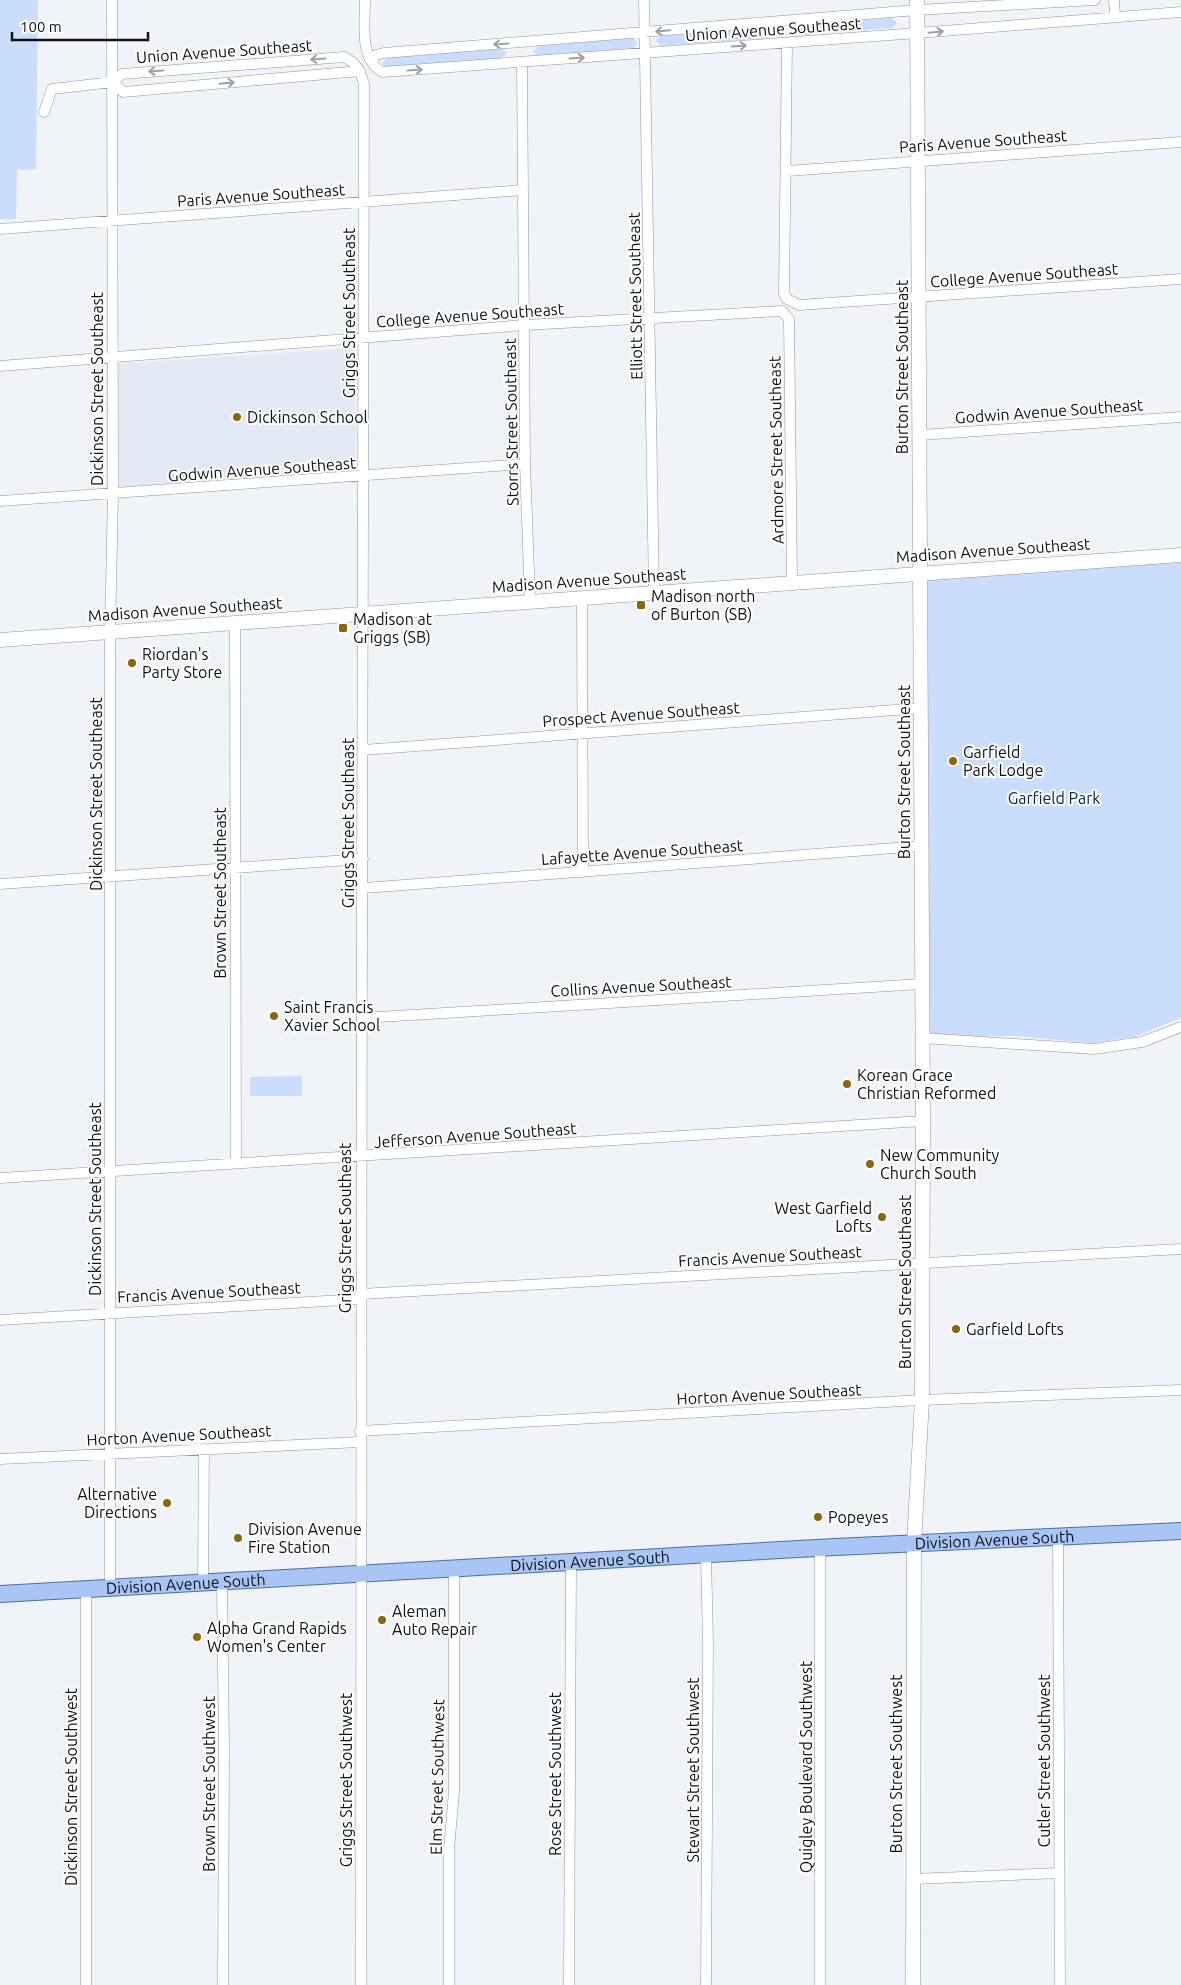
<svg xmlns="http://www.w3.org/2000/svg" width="1181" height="1985" viewBox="0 0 1181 1985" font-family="Ubuntu,sans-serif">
  <rect width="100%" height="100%" fill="#f0f3f8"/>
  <!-- built -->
  <path fill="#e3eaf6" d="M355,348L356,471L119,487L118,364Z"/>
  <!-- green -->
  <path fill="#caddfd" d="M0,0H38L36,169L17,170L16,219H0Z
    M892,18L897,23L893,28L805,35L800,30L804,25Z
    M766,28L772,33L767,38L661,46L656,41L661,36Z
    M633,38L638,43L633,48L538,56L533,52L538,46Z
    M502,48L507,53L502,58L385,68L382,63L387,58Z
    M1181,562V1018L1134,1037L1092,1043L1016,1036L927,1038L928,578Z
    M302,1076V1096H250V1077Z"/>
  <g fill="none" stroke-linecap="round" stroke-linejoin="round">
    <defs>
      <path id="street" d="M365,0C365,24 359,58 382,72L918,33L1181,12
        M644,0L654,592
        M1114,0L1115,16
        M787,43L784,294L787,299L799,305L1181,279
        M372,61L376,55L384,53L917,10L1095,0
        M522,62L525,464L530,601
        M113,82L123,92L360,71
        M44,112L52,89L113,82L122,74L344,57C357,63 360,71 364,84C364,718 359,1351 361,1985
        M787,171L1181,142
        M0,229L523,190
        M0,366L525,325L782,311L789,319L792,581
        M920,435L1181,417
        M0,501L525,464
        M582,598L583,872
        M235,624L236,1163
        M363,750L922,708
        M0,884L363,859
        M364,888L922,846
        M362,1018L922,984
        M922,1038L1094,1049L1142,1042L1181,1027
        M0,1178L923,1121
        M360,1294L1181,1249
        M0,1320L360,1299
        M360,1431L922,1400L1181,1390
        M0,1459L360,1442
        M1058,1536L1060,1985
        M222,1582L224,1749L223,1985
        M203,1583L204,1449
        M110,1588V632L113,495L112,0
        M913,1879L1059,1873
        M86,1985V1590
        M449,1985V1849L454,1792V1569
        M569,1985L571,1563
        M706,1985L708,1643L706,1555
        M820,1985V1549"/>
      <path id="secondary" d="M0,640L1181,555
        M913,1985L914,1543L922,1400L923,1121L917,0"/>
      <g id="primary">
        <path id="s1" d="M0,1594L835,1547L1181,1531"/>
      </g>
    </defs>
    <!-- street casing -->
    <use href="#street" stroke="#919498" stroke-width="11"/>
    <!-- secondary casing -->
    <use href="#secondary" stroke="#919498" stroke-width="15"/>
    <!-- primary casing -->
    <use href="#primary" stroke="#4e6da2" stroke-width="18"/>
    <!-- street -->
    <use href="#street" stroke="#fff" stroke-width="10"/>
    <!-- secondary -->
    <use href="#secondary" stroke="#fff" stroke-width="14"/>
    <!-- primary -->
    <use href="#primary" stroke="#a9c5f5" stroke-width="16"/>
  </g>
  <!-- one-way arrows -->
  <defs><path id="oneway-shaft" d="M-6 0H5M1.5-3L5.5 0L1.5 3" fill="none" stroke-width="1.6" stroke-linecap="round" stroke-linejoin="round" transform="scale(1.25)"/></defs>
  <g stroke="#9fa0a1">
    <use href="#oneway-shaft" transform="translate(663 31) rotate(175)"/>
    <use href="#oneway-shaft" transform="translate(936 32) rotate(-5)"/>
    <use href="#oneway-shaft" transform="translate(501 44) rotate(176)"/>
    <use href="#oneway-shaft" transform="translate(739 46) rotate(-4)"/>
    <use href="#oneway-shaft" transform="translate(577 58) rotate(-4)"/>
    <use href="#oneway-shaft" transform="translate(318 59) rotate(176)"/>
    <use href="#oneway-shaft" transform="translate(415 70) rotate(-4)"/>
    <use href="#oneway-shaft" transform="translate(156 71) rotate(176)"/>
    <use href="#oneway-shaft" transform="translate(227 83) rotate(-5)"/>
  </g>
  <!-- markers -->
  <g fill="#8e660a" stroke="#fff" stroke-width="2">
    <circle cx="237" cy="417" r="5"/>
    <rect x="636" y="600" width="10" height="10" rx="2.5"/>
    <rect x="338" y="623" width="10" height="10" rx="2.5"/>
    <circle cx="132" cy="663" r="5"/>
    <circle cx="953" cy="761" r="5"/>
    <circle cx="274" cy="1016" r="5"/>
    <circle cx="847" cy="1084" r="5"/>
    <circle cx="870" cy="1164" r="5"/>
    <circle cx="882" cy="1217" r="5"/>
    <circle cx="956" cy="1329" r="5"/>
    <circle cx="167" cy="1503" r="5"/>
    <circle cx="818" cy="1517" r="5"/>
    <circle cx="238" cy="1538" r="5"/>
    <circle cx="382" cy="1620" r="5"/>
    <circle cx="197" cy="1637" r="5"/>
  </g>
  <g text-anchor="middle" stroke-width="4" stroke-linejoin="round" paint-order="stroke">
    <!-- street labels -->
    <g font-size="16" fill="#101113" stroke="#fff">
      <text transform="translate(773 29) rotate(-4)" y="6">Union Avenue Southeast</text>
      <text transform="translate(224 51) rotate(-4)" y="6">Union Avenue Southeast</text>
      <text transform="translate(983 141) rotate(-4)" y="6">Paris Avenue Southeast</text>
      <text transform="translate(261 195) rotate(-4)" y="6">Paris Avenue Southeast</text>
      <text transform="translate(1024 275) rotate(-4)" y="6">College Avenue Southeast</text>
      <text transform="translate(635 296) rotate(-91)" y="6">Elliott Street Southeast</text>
      <text transform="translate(349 313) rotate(-90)" y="6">Griggs Street Southeast</text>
      <text transform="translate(470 315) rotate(-4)" y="6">College Avenue Southeast</text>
      <text transform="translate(902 367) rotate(-90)" y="6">Burton Street Southeast</text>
      <text transform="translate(97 389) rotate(-90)" y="6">Dickinson Street Southeast</text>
      <text transform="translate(1049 411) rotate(-4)" y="6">Godwin Avenue Southeast</text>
      <text transform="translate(511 422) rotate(-91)" y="6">Storrs Street Southeast</text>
      <text transform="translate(776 450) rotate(-91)" y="6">Ardmore Street Southeast</text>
      <text transform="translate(262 469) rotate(-4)" y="6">Godwin Avenue Southeast</text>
      <text transform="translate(993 550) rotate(-4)" y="6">Madison Avenue Southeast</text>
      <text transform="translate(589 580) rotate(-4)" y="6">Madison Avenue Southeast</text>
      <text transform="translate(185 609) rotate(-4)" y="6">Madison Avenue Southeast</text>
      <text transform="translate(641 714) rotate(-4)" y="6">Prospect Avenue Southeast</text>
      <text transform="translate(904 772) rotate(-90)" y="6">Burton Street Southeast</text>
      <text transform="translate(96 794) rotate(-90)" y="6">Dickinson Street Southeast</text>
      <text transform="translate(348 823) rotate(-90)" y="6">Griggs Street Southeast</text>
      <text transform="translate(642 852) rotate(-4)" y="6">Lafayette Avenue Southeast</text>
      <text transform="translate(220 893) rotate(-90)" y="6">Brown Street Southeast</text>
      <text transform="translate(641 986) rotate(-3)" y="6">Collins Avenue Southeast</text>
      <text transform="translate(475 1135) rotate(-4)" y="6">Jefferson Avenue Southeast</text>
      <text transform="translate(95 1199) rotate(-90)" y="6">Dickinson Street Southeast</text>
      <text transform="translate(345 1228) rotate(-90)" y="6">Griggs Street Southeast</text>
      <text transform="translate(770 1256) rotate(-3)" y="6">Francis Avenue Southeast</text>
      <text transform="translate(905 1282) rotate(-90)" y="6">Burton Street Southeast</text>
      <text transform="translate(209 1292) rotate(-3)" y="6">Francis Avenue Southeast</text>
      <text transform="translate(769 1394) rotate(-3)" y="6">Horton Avenue Southeast</text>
      <text transform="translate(179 1435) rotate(-3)" y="6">Horton Avenue Southeast</text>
      <text dy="6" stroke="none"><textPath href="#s1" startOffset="996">Division Avenue South</textPath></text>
      <text dy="6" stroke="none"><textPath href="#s1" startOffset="591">Division Avenue South</textPath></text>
      <text dy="6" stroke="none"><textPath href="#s1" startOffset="186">Division Avenue South</textPath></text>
      <text transform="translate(1044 1761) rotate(-90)" y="6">Cutler Street Southwest</text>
      <text transform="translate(896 1764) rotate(-90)" y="6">Burton Street Southwest</text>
      <text transform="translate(806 1767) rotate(-90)" y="6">Quigley Boulevard Southwest</text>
      <text transform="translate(693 1770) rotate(-90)" y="6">Stewart Street Southwest</text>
      <text transform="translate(555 1774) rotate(-90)" y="6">Rose Street Southwest</text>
      <text transform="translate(437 1777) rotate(-89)" y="6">Elm Street Southwest</text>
      <text transform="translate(346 1780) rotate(-90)" y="6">Griggs Street Southwest</text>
      <text transform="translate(209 1784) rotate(-90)" y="6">Brown Street Southwest</text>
      <text transform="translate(71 1787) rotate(-90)" y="6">Dickinson Street Southwest</text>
    </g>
    <!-- poi labels -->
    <g font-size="16" fill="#101113" stroke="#fff" text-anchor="start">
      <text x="247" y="423">Dickinson School</text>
      <text x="651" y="602">Madison north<tspan x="651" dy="18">of Burton (SB)</tspan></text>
      <text x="353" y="625">Madison at<tspan x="353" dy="18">Griggs (SB)</tspan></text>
      <text x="142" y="660">Riordan's<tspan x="142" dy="18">Party Store</tspan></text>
      <text x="963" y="758">Garfield<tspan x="963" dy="18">Park Lodge</tspan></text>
      <text x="284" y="1013">Saint Francis<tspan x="284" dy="18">Xavier School</tspan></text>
      <text x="857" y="1081">Korean Grace<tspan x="857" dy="18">Christian Reformed</tspan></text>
      <text x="880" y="1161">New Community<tspan x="880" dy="18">Church South</tspan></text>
      <text x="872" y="1214" text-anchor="end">West Garfield<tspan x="872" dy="18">Lofts</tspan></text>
      <text x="966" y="1335">Garfield Lofts</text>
      <text x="157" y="1500" text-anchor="end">Alternative<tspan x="157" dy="18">Directions</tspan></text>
      <text x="828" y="1523">Popeyes</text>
      <text x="248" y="1535">Division Avenue<tspan x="248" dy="18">Fire Station</tspan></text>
      <text x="392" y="1617">Aleman<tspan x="392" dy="18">Auto Repair</tspan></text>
      <text x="207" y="1634">Alpha Grand Rapids<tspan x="207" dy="18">Women's Center</tspan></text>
    </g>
    <!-- park labels -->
    <g font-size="16" fill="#032562" stroke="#fff">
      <text x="1054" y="804">Garfield Park</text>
    </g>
  </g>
  <!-- scale -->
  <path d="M12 32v8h136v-8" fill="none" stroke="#101113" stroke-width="2.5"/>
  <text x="20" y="32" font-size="15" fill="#101113" stroke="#ffffff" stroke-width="4" paint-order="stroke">100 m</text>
</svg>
